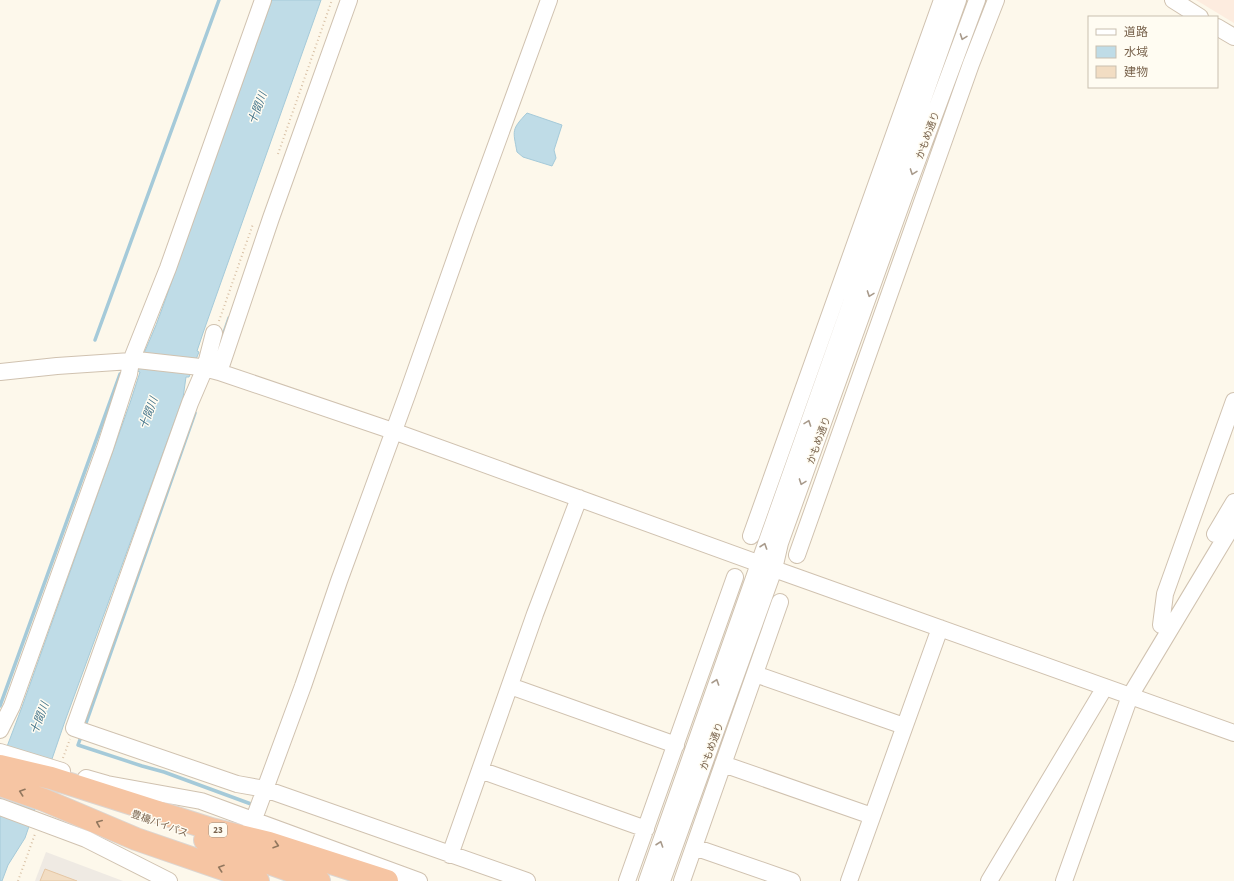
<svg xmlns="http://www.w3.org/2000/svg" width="1234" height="881" viewBox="0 0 1234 881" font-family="'Source Sans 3','Noto Sans JP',sans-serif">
  <rect width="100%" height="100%" fill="#fdf8eb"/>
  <!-- commercial -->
  <path fill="#fdecdf" d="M1196,0H1234V23Z"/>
  <!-- industrial -->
  <path fill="#efeae3" d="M46,852L123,881H35Z"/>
  <!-- water -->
  <path fill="#bfdce7" stroke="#a5cad9" d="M272,0H321L203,333L197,351L199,352L189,377H186L183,398L65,721L25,838L8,865L2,881H0V765L22,707L130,403L140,372L137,371C145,349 155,330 162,309Z
    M527,113L562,125L554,150L556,158L552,166L523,157L517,152C513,130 511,130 527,113Z"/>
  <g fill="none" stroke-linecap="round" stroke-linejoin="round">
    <!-- stream -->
    <path stroke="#a5cad9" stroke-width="3.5" d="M95,340L219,0
      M218,350L229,318
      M0,706L120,374
      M85,726L195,413
      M82,734L78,745L142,766L164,772L251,804"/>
  </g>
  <!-- building -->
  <path fill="#f2ddc3" stroke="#e5c6a3" d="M45,869L77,881H40Z"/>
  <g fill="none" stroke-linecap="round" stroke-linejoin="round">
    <defs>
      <path id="minor" d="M1173,0L1200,17
        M1217,27L1234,37
        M214,333L205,368L190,403L74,728L237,784L265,789L527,881
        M0,372L57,366L131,361L137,360L200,367L219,372L393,431L774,569L1234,733
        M219,372L271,218L349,0
        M1215,534L1234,502
        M751,536L942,0
        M797,555L971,64L996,0
        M1161,625L1165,594L1234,401
        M755,674L904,726
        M510,686L676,745
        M0,730L12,706L105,448L129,374L131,361L168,268L263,0
        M0,752L62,771
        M723,764L872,816
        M480,770L646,829
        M86,778L107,784L201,801L419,881
        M0,807L86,839L169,881
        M251,827L303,686L339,581L407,395L467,225L549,0
        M694,847L792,881
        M450,855L535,614L579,498
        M627,881L735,577
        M647,881L958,0
        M662,881L774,569L780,543L906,191L977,0
        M682,881L780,602
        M849,881L940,628
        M989,881L1105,687
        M1064,881L1130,696L1234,523"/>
      <path id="highway" d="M0,766L51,778L211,829L269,843L387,881
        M0,785L44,800L136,839L258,881
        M205,840L319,881"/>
    </defs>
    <!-- minor casing -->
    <use href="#minor" stroke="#d0c2b0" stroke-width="18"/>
    <!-- highway casing -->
    <use href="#highway" stroke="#dcd6d1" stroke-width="24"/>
    <!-- path -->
    <path stroke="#d8c0a5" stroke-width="2" stroke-dasharray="1 3" stroke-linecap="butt" d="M278,154L332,0
      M219,321L253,224
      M63,758L70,739
      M18,881L35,834"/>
    <!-- minor -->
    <use href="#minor" stroke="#fff" stroke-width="16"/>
    <!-- highway -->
    <use href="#highway" stroke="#f6c5a3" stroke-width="22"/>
  </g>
  <!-- one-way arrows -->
  <defs><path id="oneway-chevron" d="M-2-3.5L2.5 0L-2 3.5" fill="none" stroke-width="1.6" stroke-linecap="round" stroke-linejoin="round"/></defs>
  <g stroke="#a89a8b">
    <use href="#oneway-chevron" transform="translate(963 37) rotate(110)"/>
    <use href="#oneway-chevron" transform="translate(913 172) rotate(110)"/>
    <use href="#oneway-chevron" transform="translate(870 294) rotate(110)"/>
    <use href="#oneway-chevron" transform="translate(808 423) rotate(-70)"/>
    <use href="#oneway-chevron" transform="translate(802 482) rotate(110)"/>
    <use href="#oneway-chevron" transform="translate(764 546) rotate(-71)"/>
    <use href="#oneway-chevron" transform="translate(716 682) rotate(-71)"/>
    <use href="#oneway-chevron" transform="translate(660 844) rotate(-71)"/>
  </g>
  <g stroke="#92775e">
    <use href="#oneway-chevron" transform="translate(22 792) rotate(-161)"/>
    <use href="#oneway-chevron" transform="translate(99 823) rotate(-157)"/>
    <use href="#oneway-chevron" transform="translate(276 845) rotate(18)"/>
    <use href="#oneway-chevron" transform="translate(221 868) rotate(-161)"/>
  </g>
  <g text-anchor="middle" stroke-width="3" stroke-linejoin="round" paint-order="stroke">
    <!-- shield labels -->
    <rect fill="#fffcf2" stroke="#a1917e" stroke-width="1" x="209" y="823" width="18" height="14" rx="3"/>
    <g font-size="9" font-weight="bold" fill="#79634d">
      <text x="218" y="833">23</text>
    </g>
    <!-- street labels -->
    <g font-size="10" fill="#79634d" stroke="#fffcf2">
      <text transform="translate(927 135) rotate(-70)" y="4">かもめ通り</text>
      <text transform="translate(818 440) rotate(-70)" y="4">かもめ通り</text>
      <text transform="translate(711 746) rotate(-70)" y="4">かもめ通り</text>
      <text transform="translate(160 823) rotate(20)" y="4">豊橋バイパス</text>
    </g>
    <!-- water labels -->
    <g font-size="11" font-style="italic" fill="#46768c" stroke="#fffcf2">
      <text transform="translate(257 108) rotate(-70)" y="4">十間川</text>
      <text transform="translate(148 413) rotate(-70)" y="4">十間川</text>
      <text transform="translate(39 718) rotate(-70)" y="4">十間川</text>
    </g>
  </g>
  <!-- legend -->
  <rect x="1088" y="16" width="130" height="72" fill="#fffcf2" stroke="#c9bfb0"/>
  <rect x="1096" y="29" width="20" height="6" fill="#ffffff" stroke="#c9bfb0"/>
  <text x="1124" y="36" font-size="12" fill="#79634d">道路</text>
  <rect x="1096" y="46" width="20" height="12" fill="#bfdce7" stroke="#c9bfb0"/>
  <text x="1124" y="56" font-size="12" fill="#79634d">水域</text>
  <rect x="1096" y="66" width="20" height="12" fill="#f2ddc3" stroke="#c9bfb0"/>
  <text x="1124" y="76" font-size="12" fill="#79634d">建物</text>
</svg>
